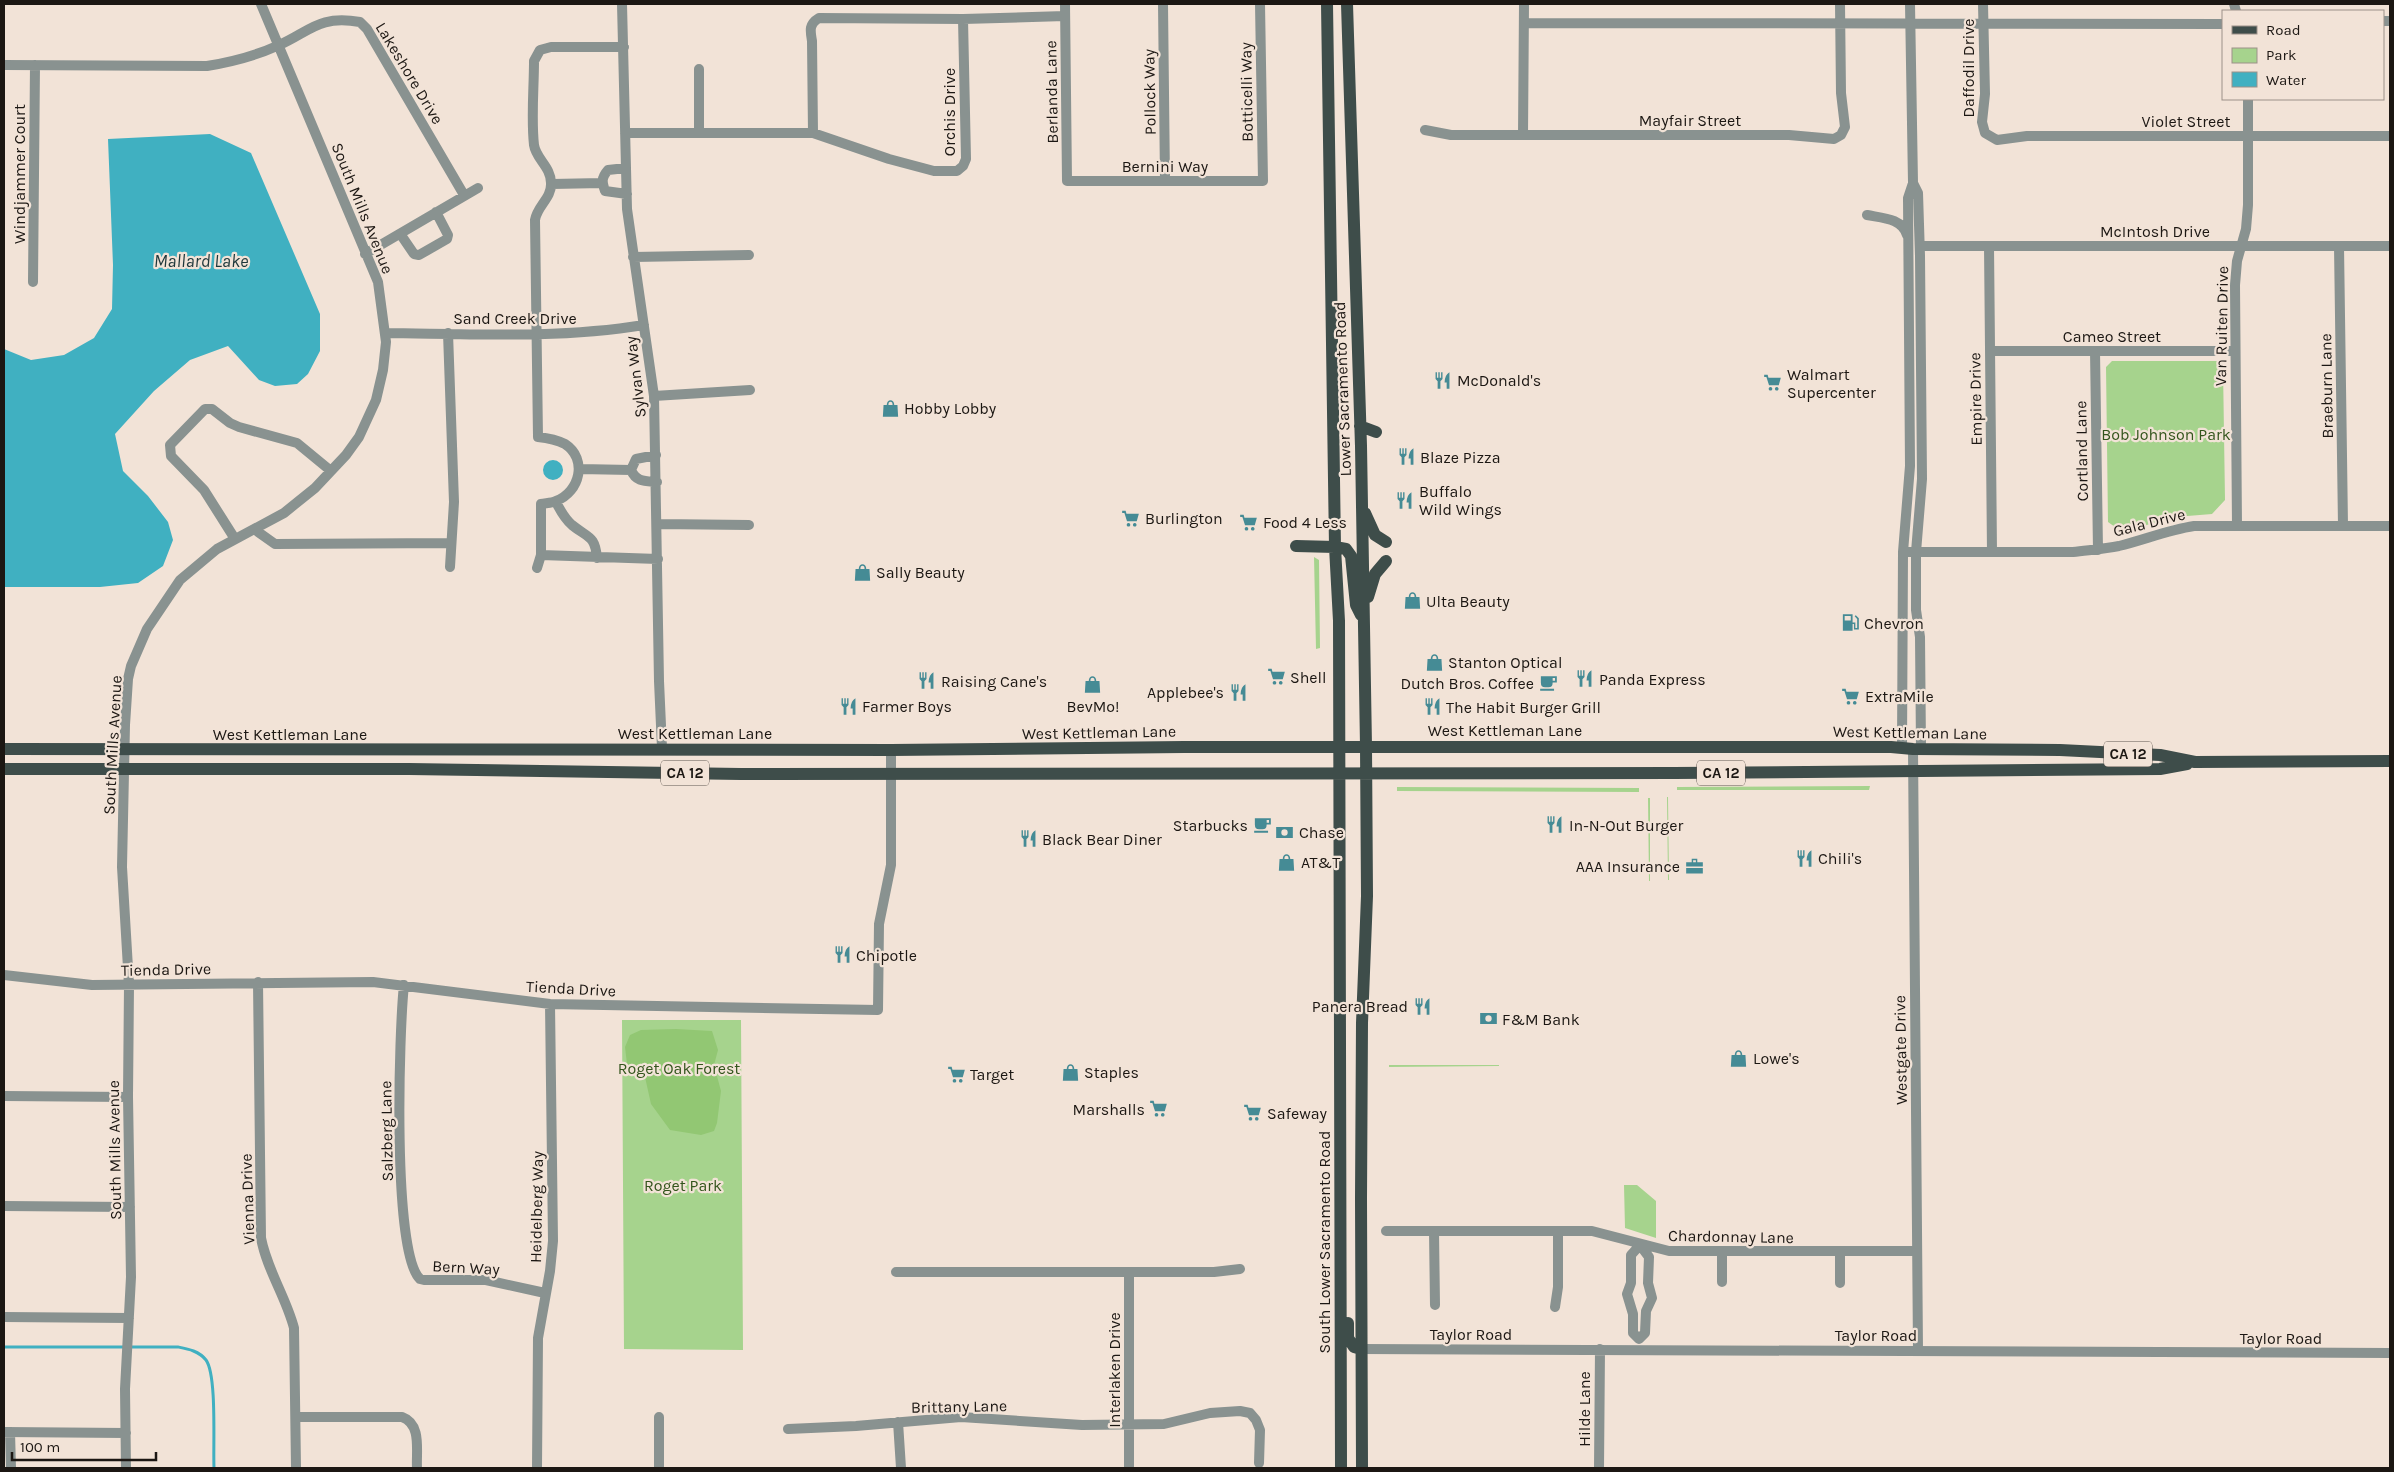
<svg xmlns="http://www.w3.org/2000/svg" width="2394" height="1472" viewBox="0 0 2394 1472" font-family="Karla,sans-serif">
  <rect width="100%" height="100%" fill="#f2e3d7"/>
  <!-- green -->
  <path fill="#a6d38d" d="M2112,361H2217L2223,367L2225,500L2212,514L2175,517L2122,532L2108,522L2106,367Z
    M1314,557L1319,560L1320,648L1316,649Z
    M1870,786L1869,790H1677V787Z
    M1397,787L1639,788V792L1397,791Z
    M1667,797H1668L1669,880H1668Z
    M1648,798H1650V881H1649Z
    M622,1020H741L743,1350L624,1349Z
    M1389,1065H1499V1066L1389,1067Z
    M1624,1185H1637L1656,1201V1238L1625,1228Z"/>
  <!-- forest -->
  <path fill="#92c773" d="M676,1029L712,1031L718,1050L714,1065L721,1091L717,1123L714,1131L701,1135L670,1130L651,1104L645,1077L627,1064L625,1047L630,1035L641,1030Z"/>
  <!-- water -->
  <path fill="#40b0c1" d="M210,134L251,153L320,314V351L308,374L297,384L275,386L259,380L228,346L190,360L154,391L115,434L123,471L148,496L168,522L173,540L163,566L138,583L100,587H4V349L31,360L64,355L94,338L112,309L113,265L108,139Z
    M543 470a10 10 0 1 1 20 0a10 10 0 1 1-20 0Z"/>
  <g fill="none" stroke-linecap="round" stroke-linejoin="round">
    <!-- stream -->
    <path stroke="#40b0c1" stroke-width="3" d="M4,1347H178C188,1349 199,1351 206,1360C217,1375 213,1446 214,1468"/>
    <!-- minor -->
    <path stroke="#899290" stroke-width="10" d="M622,4L627,209L654,396L659,681L662,748
      M1065,4L1067,181H1263L1260,4
      M1163,4L1165,181
      M1910,4L1913,183L1918,193L1920,256L1922,479L1916,552V610L1920,637L1921,749
      M1983,4L1985,94L1982,122L1985,133L1997,140L2027,136H2390
      M2234,4L2236,11
      M2383,21H2390
      M1524,23L2223,24
      M4,65L207,66C231,62 255,56 277,46C311,31 318,15 360,22L367,29L464,195
      M699,69V133
      M1425,130L1451,135H1789L1834,139L1841,135L1845,127L1841,93L1840,4
      M625,133H813L889,159L934,171H957L963,166L966,159L963,19
      M813,133L812,41C810,30 809,24 819,18L963,19L1065,16
      M1523,135L1524,4
      M626,168L608,170C601,178 602,182 605,191L627,194
      M552,184L602,183
      M1867,215C1882,218 1902,218 1907,235
      M401,235L414,254L419,255L447,239L448,235L436,212
      M1920,246H2390
      M1989,246L1992,552
      M2339,246L2343,526
      M365,254L478,188
      M633,257L749,255
      M33,282L35,65
      M385,333C471,334 559,339 644,325
      M448,333L454,502L450,567
      M1990,351H2234
      M2095,351L2098,550
      M654,396L750,390
      M580,469L631,470C636,482 645,481 657,482
      M631,470L636,459L656,455
      M556,502C560,510 565,519 572,525C588,538 595,535 597,558
      M658,524L749,525
      M2237,526L2235,285L2237,261L2246,229L2248,205V99
      M254,529L275,544L451,543
      M235,539L204,490L171,456L170,445L205,409H212L230,423L239,427L297,443L331,471
      M1909,552H2073C2088,550 2104,549 2119,546C2144,540 2168,530 2194,526H2390
      M541,555L658,559
      M537,568L541,555V504C546,503 552,503 556,501C580,492 588,459 565,444C557,440 547,438 538,437L535,220C537,206 552,198 551,183C551,167 536,159 534,145C531,118 534,88 534,61L540,50L551,47H624
      M1902,748L1903,552L1910,466L1908,198L1913,183
      M1913,749L1918,1351
      M4,975L92,985L373,982L550,1004L878,1010L879,924L891,865V750
      M258,982L261,1238C267,1270 286,1297 294,1328L296,1468
      M404,985C399,1030 392,1253 420,1279L424,1280H486L545,1293
      M4,1096L128,1097
      M4,1206L130,1207
      M1386,1231H1592L1669,1251H1917
      M1434,1231L1435,1305
      M1640,1245L1649,1257L1648,1283L1652,1298L1646,1311L1645,1333L1639,1339L1633,1333V1314L1627,1294L1631,1283V1255Z
      M1840,1252V1283
      M896,1272H1214L1240,1269
      M1129,1272V1468
      M1722,1282V1252
      M1555,1307L1558,1287V1231
      M4,1317L129,1318
      M1361,1349L2390,1353
      M296,1417H402C422,1424 416,1451 417,1468
      M898,1422L901,1468
      M788,1429L856,1426L961,1417L1082,1425L1164,1424L1210,1413L1240,1411L1250,1413L1256,1420L1260,1430L1259,1463
      M4,1432L126,1433
      M10,1432L11,1468
      M126,1468L125,1389L131,1277L128,1097L129,985L122,867L125,725L128,679L131,666L147,629L180,580L217,549L284,513L315,488L346,455L359,437L376,400L383,370L386,342L378,282L261,4
      M537,1468L538,1338L550,1271L553,1241L550,1004
      M659,1468V1417
      M1599,1468L1600,1349"/>
    <!-- major -->
    <path stroke="#3e4d4a" stroke-width="12" d="M1327,4L1335,547L1339,621L1341,1468
      M1347,4L1361,446L1366,746L1367,896L1362,1023L1361,1198L1362,1468
      M1360,426L1376,432
      M1365,513L1375,535L1386,542
      M1296,546L1335,547L1346,549L1351,556L1356,605L1361,615
      M1368,597L1375,574L1386,561
      M4,749L891,750L1184,747H1891L1913,749L2060,750L2160,755L2195,762L2390,761
      M4,769H409L741,774L1674,773L2160,769L2187,764
      M1348,1323V1338L1354,1347L1361,1349"/>
  </g>
  <!-- icons -->
  <defs>
    <symbol id="restaurant-bare" viewBox="-9 -9 18 18"><path d="M-5-6h1v4h1v-4h1v4h1v-4h1v5L-1.5 .5V6h-2V.5L-5-1ZM5-6V6H3V1.5H1.5Q1.5-4 5-6Z" fill="#458b95" stroke="#f2e3d7" stroke-width="2.5" paint-order="stroke"/></symbol>
    <symbol id="supermarket-bare" viewBox="-9 -9 18 18"><path d="M-6-5.5h2.5l.6 2H6L4.5 2H-2.5L-4.4-4H-6ZM-1.5 3.2a1.3 1.3 0 1 0 .1 0ZM3 3.2a1.3 1.3 0 1 0 .1 0Z" fill="#458b95" stroke="#f2e3d7" stroke-width="2.5" paint-order="stroke"/></symbol>
    <symbol id="shop-bare" viewBox="-9 -9 18 18"><path d="M-5-2.5h2.3a2.7 3.5 0 0 1 5.4 0H5L5.5 6h-11ZM-1.5-2.5h3a1.5 2.3 0 0 0-3 0Z" fill="#458b95" stroke="#f2e3d7" stroke-width="2.5" paint-order="stroke"/></symbol>
    <symbol id="fuel-bare" viewBox="-9 -9 18 18"><path d="M-5.5-6h7V0h2V4h1.3V-2.5L3-4.5l.8-.8L6-3V5H2.5V1h-1V6h-7ZM-4.2-4.7v3.2H.2V-4.7Z" fill="#458b95" stroke="#f2e3d7" stroke-width="2.5" paint-order="stroke"/></symbol>
    <symbol id="cafe-bare" viewBox="-9 -9 18 18"><path d="M-5.5-4.5H6V0H3Q3 3.5 0 3.5H-2.5Q-5.5 3.5-5.5 0ZM3-3.2v2h1.7v-2ZM-6 4.5H4V6H-6Z" fill="#458b95" stroke="#f2e3d7" stroke-width="2.5" paint-order="stroke"/></symbol>
    <symbol id="bank-bare" viewBox="-9 -9 18 18"><path d="M-6-4H6V4H-6ZM0-2.3a2.3 2.3 0 1 0 0 4.6a2.3 2.3 0 1 0 0-4.6Z" fill="#458b95" stroke="#f2e3d7" stroke-width="2.5" paint-order="stroke"/></symbol>
    <symbol id="office-bare" viewBox="-9 -9 18 18"><path d="M-6-3h4V-5.5h4V-3h4V5H-6ZM-1-4.5V-3h2v-1.5ZM-6 0V1H6V0Z" fill="#458b95" stroke="#f2e3d7" stroke-width="2.5" paint-order="stroke"/></symbol>
  </defs>
  <g fill-rule="evenodd">
    <use href="#restaurant-bare" x="1430" y="368" width="25" height="25"/>
    <use href="#supermarket-bare" x="1760" y="370" width="25" height="25"/>
    <use href="#shop-bare" x="878" y="396" width="25" height="25"/>
    <use href="#restaurant-bare" x="1394" y="444" width="25" height="25"/>
    <use href="#restaurant-bare" x="1392" y="488" width="25" height="25"/>
    <use href="#supermarket-bare" x="1118" y="506" width="25" height="25"/>
    <use href="#supermarket-bare" x="1236" y="510" width="25" height="25"/>
    <use href="#shop-bare" x="850" y="560" width="25" height="25"/>
    <use href="#shop-bare" x="1400" y="588" width="25" height="25"/>
    <use href="#fuel-bare" x="1838" y="610" width="25" height="25"/>
    <use href="#shop-bare" x="1422" y="650" width="25" height="25"/>
    <use href="#supermarket-bare" x="1264" y="664" width="25" height="25"/>
    <use href="#restaurant-bare" x="1572" y="666" width="25" height="25"/>
    <use href="#restaurant-bare" x="914" y="668" width="25" height="25"/>
    <use href="#cafe-bare" x="1536" y="670" width="25" height="25"/>
    <use href="#shop-bare" x="1080" y="672" width="25" height="25"/>
    <use href="#restaurant-bare" x="1226" y="680" width="25" height="25"/>
    <use href="#supermarket-bare" x="1838" y="684" width="25" height="25"/>
    <use href="#restaurant-bare" x="836" y="694" width="25" height="25"/>
    <use href="#restaurant-bare" x="1420" y="694" width="25" height="25"/>
    <use href="#cafe-bare" x="1250" y="812" width="25" height="25"/>
    <use href="#restaurant-bare" x="1542" y="812" width="25" height="25"/>
    <use href="#bank-bare" x="1272" y="820" width="25" height="25"/>
    <use href="#restaurant-bare" x="1016" y="826" width="25" height="25"/>
    <use href="#restaurant-bare" x="1792" y="846" width="25" height="25"/>
    <use href="#shop-bare" x="1274" y="850" width="25" height="25"/>
    <use href="#office-bare" x="1682" y="854" width="25" height="25"/>
    <use href="#restaurant-bare" x="830" y="942" width="25" height="25"/>
    <use href="#restaurant-bare" x="1410" y="994" width="25" height="25"/>
    <use href="#bank-bare" x="1476" y="1006" width="25" height="25"/>
    <use href="#shop-bare" x="1726" y="1046" width="25" height="25"/>
    <use href="#shop-bare" x="1058" y="1060" width="25" height="25"/>
    <use href="#supermarket-bare" x="944" y="1062" width="25" height="25"/>
    <use href="#supermarket-bare" x="1146" y="1096" width="25" height="25"/>
    <use href="#supermarket-bare" x="1240" y="1100" width="25" height="25"/>
  </g>
  <g text-anchor="middle" stroke-width="4.5" stroke-linejoin="round" paint-order="stroke">
    <!-- shield labels -->
    <g fill="#f2e3d7" stroke="#5c544e" stroke-width="1">
      <rect x="2104" y="741.5" width="48" height="25" rx="4"/>
      <rect x="661" y="760.5" width="48" height="25" rx="4"/>
      <rect x="1697" y="760.5" width="48" height="25" rx="4"/>
    </g>
    <g font-size="15" font-weight="bold" fill="#1c1713">
      <text x="2128" y="759">CA 12</text>
      <text x="685" y="778">CA 12</text>
      <text x="1721" y="778">CA 12</text>
    </g>
    <!-- street labels -->
    <g font-size="16" fill="#1c1713" stroke="#f2e3d7">
      <text transform="translate(1968 68) rotate(-90)" y="6">Daffodil Drive</text>
      <text transform="translate(410 73) rotate(59)" y="6">Lakeshore Drive</text>
      <text transform="translate(1051 92) rotate(-91)" y="6">Berlanda Lane</text>
      <text transform="translate(1149 92) rotate(-91)" y="6">Pollock Way</text>
      <text transform="translate(1246 92) rotate(-91)" y="6">Botticelli Way</text>
      <text transform="translate(949 112) rotate(-90)" y="6">Orchis Drive</text>
      <text x="1690" y="126">Mayfair Street</text>
      <text x="2186" y="127">Violet Street</text>
      <text x="1165" y="172">Bernini Way</text>
      <text transform="translate(19 174) rotate(-90)" y="6">Windjammer Court</text>
      <text transform="translate(363 208) rotate(68)" y="6">South Mills Avenue</text>
      <text x="2155" y="237">McIntosh Drive</text>
      <text x="515" y="324">Sand Creek Drive</text>
      <text transform="translate(2221 326) rotate(-89)" y="6">Van Ruiten Drive</text>
      <text x="2112" y="342">Cameo Street</text>
      <text transform="translate(635 377) rotate(-97)" y="6">Sylvan Way</text>
      <text transform="translate(2326 386) rotate(-91)" y="6">Braeburn Lane</text>
      <text transform="translate(1342 389) rotate(-92)" y="6">Lower Sacramento Road</text>
      <text transform="translate(1975 399) rotate(-91)" y="6">Empire Drive</text>
      <text transform="translate(2081 451) rotate(-91)" y="6">Cortland Lane</text>
      <text transform="translate(2149 522) rotate(-14)" y="6">Gala Drive</text>
      <text x="1505" y="736">West Kettleman Lane</text>
      <text transform="translate(1099 732) rotate(-1)" y="6">West Kettleman Lane</text>
      <text transform="translate(1910 732) rotate(1)" y="6">West Kettleman Lane</text>
      <text x="695" y="739">West Kettleman Lane</text>
      <text x="290" y="740">West Kettleman Lane</text>
      <text transform="translate(112 745) rotate(-87)" y="6">South Mills Avenue</text>
      <text transform="translate(166 969) rotate(-1)" y="6">Tienda Drive</text>
      <text transform="translate(571 988) rotate(3)" y="6">Tienda Drive</text>
      <text transform="translate(1900 1050) rotate(-91)" y="6">Westgate Drive</text>
      <text transform="translate(386 1131) rotate(-91)" y="6">Salzberg Lane</text>
      <text transform="translate(114 1150) rotate(-91)" y="6">South Mills Avenue</text>
      <text transform="translate(247 1199) rotate(-92)" y="6">Vienna Drive</text>
      <text transform="translate(536 1207) rotate(-89)" y="6">Heidelberg Way</text>
      <text transform="translate(1731 1236) rotate(1)" y="6">Chardonnay Lane</text>
      <text transform="translate(1324 1242) rotate(-90)" y="6">South Lower Sacramento Road</text>
      <text transform="translate(466 1267) rotate(3)" y="6">Bern Way</text>
      <text x="1471" y="1340">Taylor Road</text>
      <text x="1876" y="1341">Taylor Road</text>
      <text x="2281" y="1344">Taylor Road</text>
      <text transform="translate(1114 1370) rotate(-90)" y="6">Interlaken Drive</text>
      <text transform="translate(959 1406) rotate(-1)" y="6">Brittany Lane</text>
      <text transform="translate(1584 1409) rotate(-90)" y="6">Hilde Lane</text>
    </g>
    <!-- poi labels -->
    <g font-size="16" fill="#1c1713" stroke="#f2e3d7" text-anchor="start">
      <text x="1787" y="380">Walmart<tspan x="1787" dy="18">Supercenter</tspan></text>
      <text x="1457" y="386">McDonald's</text>
      <text x="904" y="414">Hobby Lobby</text>
      <text x="1420" y="463">Blaze Pizza</text>
      <text x="1419" y="497">Buffalo<tspan x="1419" dy="18">Wild Wings</tspan></text>
      <text x="1145" y="524">Burlington</text>
      <text x="1263" y="528">Food 4 Less</text>
      <text x="876" y="578">Sally Beauty</text>
      <text x="1426" y="607">Ulta Beauty</text>
      <text x="1864" y="629">Chevron</text>
      <text x="1448" y="668">Stanton Optical</text>
      <text x="1290" y="683">Shell</text>
      <text x="1599" y="685">Panda Express</text>
      <text x="941" y="687">Raising Cane's</text>
      <text x="1534" y="689" text-anchor="end">Dutch Bros. Coffee</text>
      <text x="1224" y="698" text-anchor="end">Applebee's</text>
      <text x="1865" y="702">ExtraMile</text>
      <text x="862" y="712">Farmer Boys</text>
      <text x="1093" y="712" text-anchor="middle">BevMo!</text>
      <text x="1446" y="713">The Habit Burger Grill</text>
      <text x="1248" y="831" text-anchor="end">Starbucks</text>
      <text x="1569" y="831">In-N-Out Burger</text>
      <text x="1299" y="838">Chase</text>
      <text x="1042" y="845">Black Bear Diner</text>
      <text x="1818" y="864">Chili's</text>
      <text x="1301" y="868">AT&amp;T</text>
      <text x="1680" y="872" text-anchor="end">AAA Insurance</text>
      <text x="856" y="961">Chipotle</text>
      <text x="1408" y="1012" text-anchor="end">Panera Bread</text>
      <text x="1502" y="1025">F&amp;M Bank</text>
      <text x="1753" y="1064">Lowe's</text>
      <text x="1084" y="1078">Staples</text>
      <text x="970" y="1080">Target</text>
      <text x="1145" y="1115" text-anchor="end">Marshalls</text>
      <text x="1267" y="1119">Safeway</text>
    </g>
    <!-- park labels -->
    <g font-size="16" fill="#33551c" stroke="#f2e3d7">
      <text x="2166" y="440">Bob Johnson Park</text>
      <text x="679" y="1074">Roget Oak Forest</text>
      <text x="683" y="1191">Roget Park</text>
    </g>
    <!-- water labels -->
    <g font-size="18" font-style="italic" fill="#1e373b" stroke="#f2e3d7">
      <text x="201" y="267">Mallard Lake</text>
    </g>
  </g>
  <!-- border -->
  <rect width="2394" height="1472" fill="none" stroke="#1c1713" stroke-width="10"/>
  <!-- legend -->
  <rect x="2222" y="10" width="162" height="90" fill="#f2e3d7" stroke="#9c9189"/>
  <rect x="2232" y="26" width="25" height="8" fill="#3e4d4a" stroke="#9c9189"/>
  <text x="2266" y="35" font-size="15" fill="#1c1713">Road</text>
  <rect x="2232" y="48" width="25" height="15" fill="#a6d38d" stroke="#9c9189"/>
  <text x="2266" y="60" font-size="15" fill="#1c1713">Park</text>
  <rect x="2232" y="72" width="25" height="15" fill="#40b0c1" stroke="#9c9189"/>
  <text x="2266" y="85" font-size="15" fill="#1c1713">Water</text>
  <!-- scale -->
  <path d="M12 1452v8h144v-8" fill="none" stroke="#1c1713" stroke-width="2.5"/>
  <text x="20" y="1452" font-size="15" fill="#1c1713" stroke="#f2e3d7" stroke-width="4" paint-order="stroke">100 m</text>
</svg>
